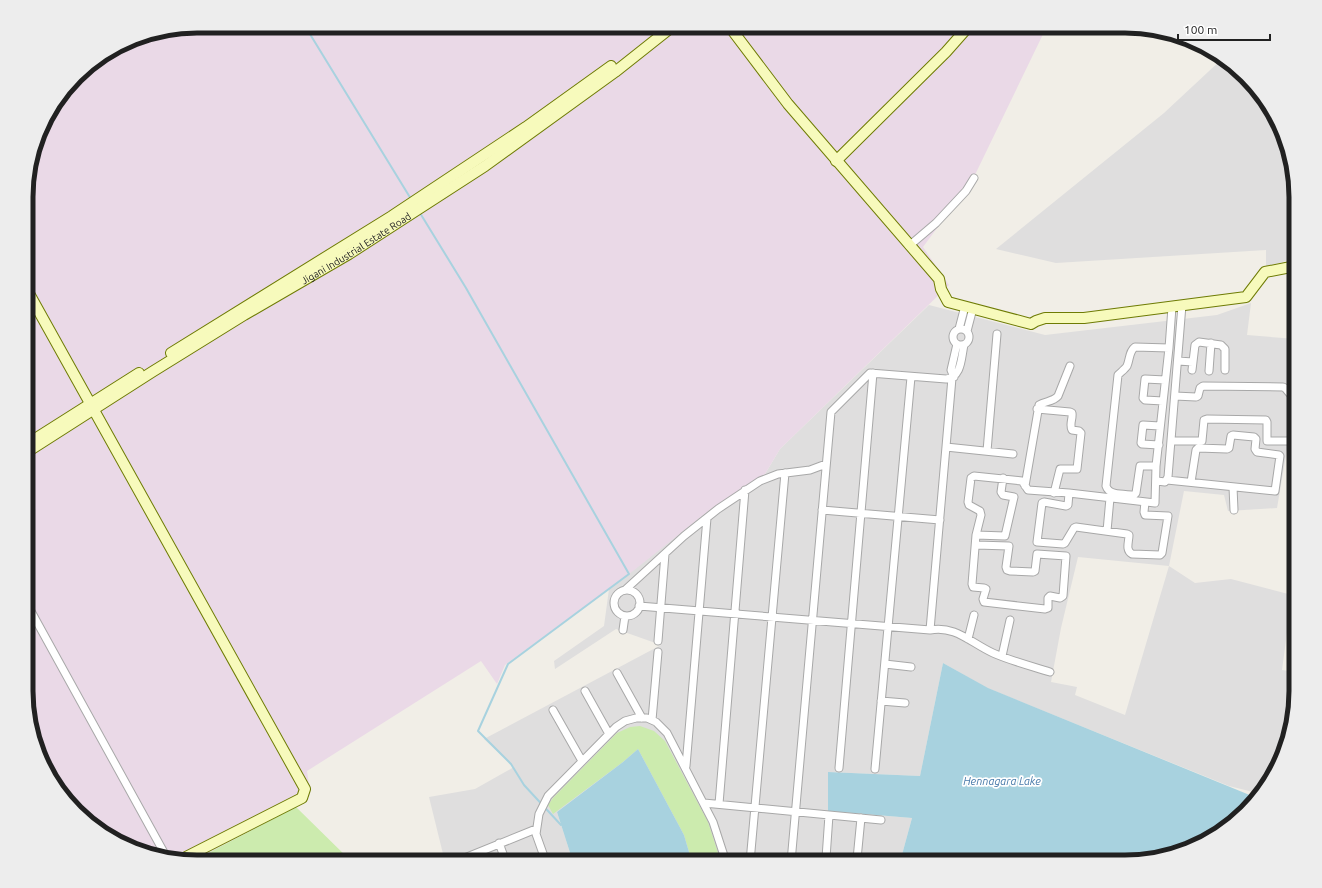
<svg xmlns="http://www.w3.org/2000/svg" width="1322" height="888" viewBox="0 0 1322 888" font-family="Ubuntu,sans-serif">
  <rect width="100%" height="100%" fill="#f1eee7"/>
  <!-- residential -->
  <path fill="#dfdede" fill-rule="evenodd" d="M1223,58L1229,61L1273,112L1296,186V258L1266,267V250L1056,263L996,249L1164,113Z
    M1251,303L1247,335L1296,339V452L1287,450L1277,508L1228,511L1224,495L1184,491L1169,566L1195,583L1231,579L1292,595L1282,670L1296,672V702L1287,746L1261,794L1229,786L987,688L943,663L920,776L828,772V811L912,818L900,862H845L826,860L825,862H692L684,835L638,749L623,762L557,812L573,862H445L429,797L475,789L514,767L484,739L661,645L616,629L555,669L554,661L604,626L609,589L712,508L765,474L780,449L929,305L1045,335L1217,315ZM1078,557L1169,566L1125,715L1075,695L1077,687L1051,682L1061,628Z"/>
  <!-- industrial -->
  <path fill="#ead9e7" d="M197,26H1047L972,181L923,247L949,285L780,449L765,474L712,508L633,571L505,665L497,684L481,661L307,771L310,791L296,807L191,862H186L142,853L93,827L49,776L27,713V175L44,121L84,69L132,39Z"/>
  <!-- grass -->
  <path fill="#ccebae" d="M640,726L654,731L665,741L708,822L721,862H692L684,835L638,749L623,762L553,814L548,805L553,798L617,733L630,727Z
    M296,807L352,862H191Z"/>
  <!-- water -->
  <path fill="#a8d2df" d="M943,663L988,688L1257,798L1201,844L1125,862H900L912,818L828,811V772L920,776Z
    M638,749L684,835L692,862H573L557,812L623,762Z"/>
  <g fill="none" stroke-linecap="round" stroke-linejoin="round">
    <!-- stream -->
    <path stroke="#a8d2df" stroke-width="2" d="M305,26L411,199
      M420,213L466,288L629,574L508,664L478,731L511,764L524,785L561,825"/>
    <defs>
      <path id="street" d="M909,246L936,223L966,191L974,178
        M953 337a8 8 0 1 1 16 0a8 8 0 1 1-16 0Z
        M959,329L965,306
        M967,331L973,308
        M1178,361L1193,362
        M1192,370L1195,345L1199,342L1221,345L1225,349V370
        M1209,371L1211,343
        M954,377L951,370L957,344
        M1175,396L1196,397L1198,396L1200,388L1203,386L1283,387L1285,388L1296,401
        M1163,401L1145,400L1143,398L1145,379L1165,380
        M1037,409L1070,412L1072,413C1073,419 1069,424 1072,430L1079,431L1081,433L1077,469H1060L1054,493
        M1171,441H1202L1204,420L1207,419L1266,420L1267,422V441H1296
        M1159,445L1142,444L1141,443L1143,425L1160,426
        M946,447L1013,454
        M987,451L997,334
        M1156,466H1140L1136,493L1134,495C1124,494 1109,496 1106,486L1118,375C1121,372 1125,369 1127,366C1130,359 1129,351 1135,347L1169,348
        M1003,478L1001,492L1003,495L1014,497L1005,536L976,535L981,515L980,511L969,505L968,502L971,478L974,476L1022,481L1028,490L1069,493L1155,503L1156,466L1169,348L1172,307
        M1167,480L1275,491L1280,456L1279,455L1257,452L1255,449L1256,439L1254,437L1233,435L1231,436L1229,448L1227,449L1198,448L1196,450L1191,482
        M1157,481L1165,482L1168,477L1182,305
        M1025,486L1039,405C1045,401 1053,402 1058,396L1070,366
        M1233,487L1234,510
        M1069,493L1068,505L1066,506L1044,502L1042,503L1037,542L1063,544L1065,543L1074,528L1076,527L1127,534L1129,535C1129,542 1125,550 1132,554L1160,555L1162,553L1168,516L1145,515L1144,512L1145,502
        M822,510L940,520
        M1107,531L1110,498
        M976,545L1009,546L1006,567L1007,570L1010,571L1033,572L1035,571L1037,554L1066,556L1063,596L1060,598L1050,596L1048,598V608L1045,609L984,602L983,599L986,589L984,588L973,587L972,584L976,535
        M625,590L684,536L718,509L760,481L778,474L810,470L826,464
        M614 603a13 13 0 1 1 26 0a13 13 0 1 1-26 0Z
        M27,604L167,858
        M639,606L930,630L952,378
        M623,630L625,616
        M930,630C955,625 971,643 993,653C1011,661 1031,666 1050,672
        M968,639L974,615
        M658,641L665,554
        M1002,656L1010,620
        M885,664L911,667
        M617,673L642,718
        M585,691L609,734
        M881,701L905,703
        M553,710L582,761
        M652,720L658,652
        M686,766L707,518
        M839,768L873,373
        M875,769L911,377
        M704,803L881,820
        M719,804L745,490
        M499,843L506,862
        M826,858L829,815
        M857,859L861,818
        M469,862L467,857L536,829
        M546,862L536,834L539,814L548,796L616,727L625,721L636,718H647L656,722L667,733L713,822L726,862
        M750,862L785,473
        M791,862L831,412L870,373L946,379C962,377 961,358 964,345"/>
      <g id="secondary">
        <path d="M729,26L788,104L939,279L941,289L948,302L1031,324L1036,321L1045,318H1084L1246,297L1265,272L1296,266"/>
        <path d="M836,161L946,52L969,26"/>
        <path d="M27,290L305,789L302,798L180,860"/>
        <path d="M171,353L392,216L526,127L611,66"/>
        <path d="M27,444L139,373"/>
        <path id="s1" d="M27,452L152,372L244,315L349,254L485,166L615,72L673,26"/>
      </g>
    </defs>
    <!-- street casing -->
    <use href="#street" stroke="#a8a8a8" stroke-width="9"/>
    <!-- secondary casing -->
    <use href="#secondary" stroke="#6e7b04" stroke-width="12"/>
    <!-- street -->
    <use href="#street" stroke="#fff" stroke-width="7"/>
    <!-- secondary -->
    <use href="#secondary" stroke="#f7fabc" stroke-width="10"/>
  </g>
  <g text-anchor="middle" stroke-width="3.5" stroke-linejoin="round" paint-order="stroke">
    <!-- street labels -->
    <g font-size="10" fill="#212121" stroke="#fff">
      <text dy="4" stroke="none"><textPath href="#s1" startOffset="387">Jigani Industrial Estate Road</textPath></text>
    </g>
    <!-- water labels -->
    <g font-size="11" font-style="italic" fill="#487aaa" stroke="#fff">
      <text x="1002" y="785">Hennagara Lake</text>
    </g>
  </g>
  <!-- crop -->
  <path d="M0 0H1322V888H0ZM197 33H1125A164 164 0 0 1 1289 197V691A164 164 0 0 1 1125 855H197A164 164 0 0 1 33 691V197A164 164 0 0 1 197 33Z" fill="#ededed" fill-rule="evenodd"/>
  <path fill="none" stroke="#212121" stroke-width="5" d="M197 33H1125A164 164 0 0 1 1289 197V691A164 164 0 0 1 1125 855H197A164 164 0 0 1 33 691V197A164 164 0 0 1 197 33Z"/>
  <!-- scale -->
  <path d="M1178 34v6h92v-6" fill="none" stroke="#212121" stroke-width="2"/>
  <text x="1184" y="34" font-size="12" fill="#212121" stroke="#ffffff" stroke-width="3" paint-order="stroke">100 m</text>
</svg>
